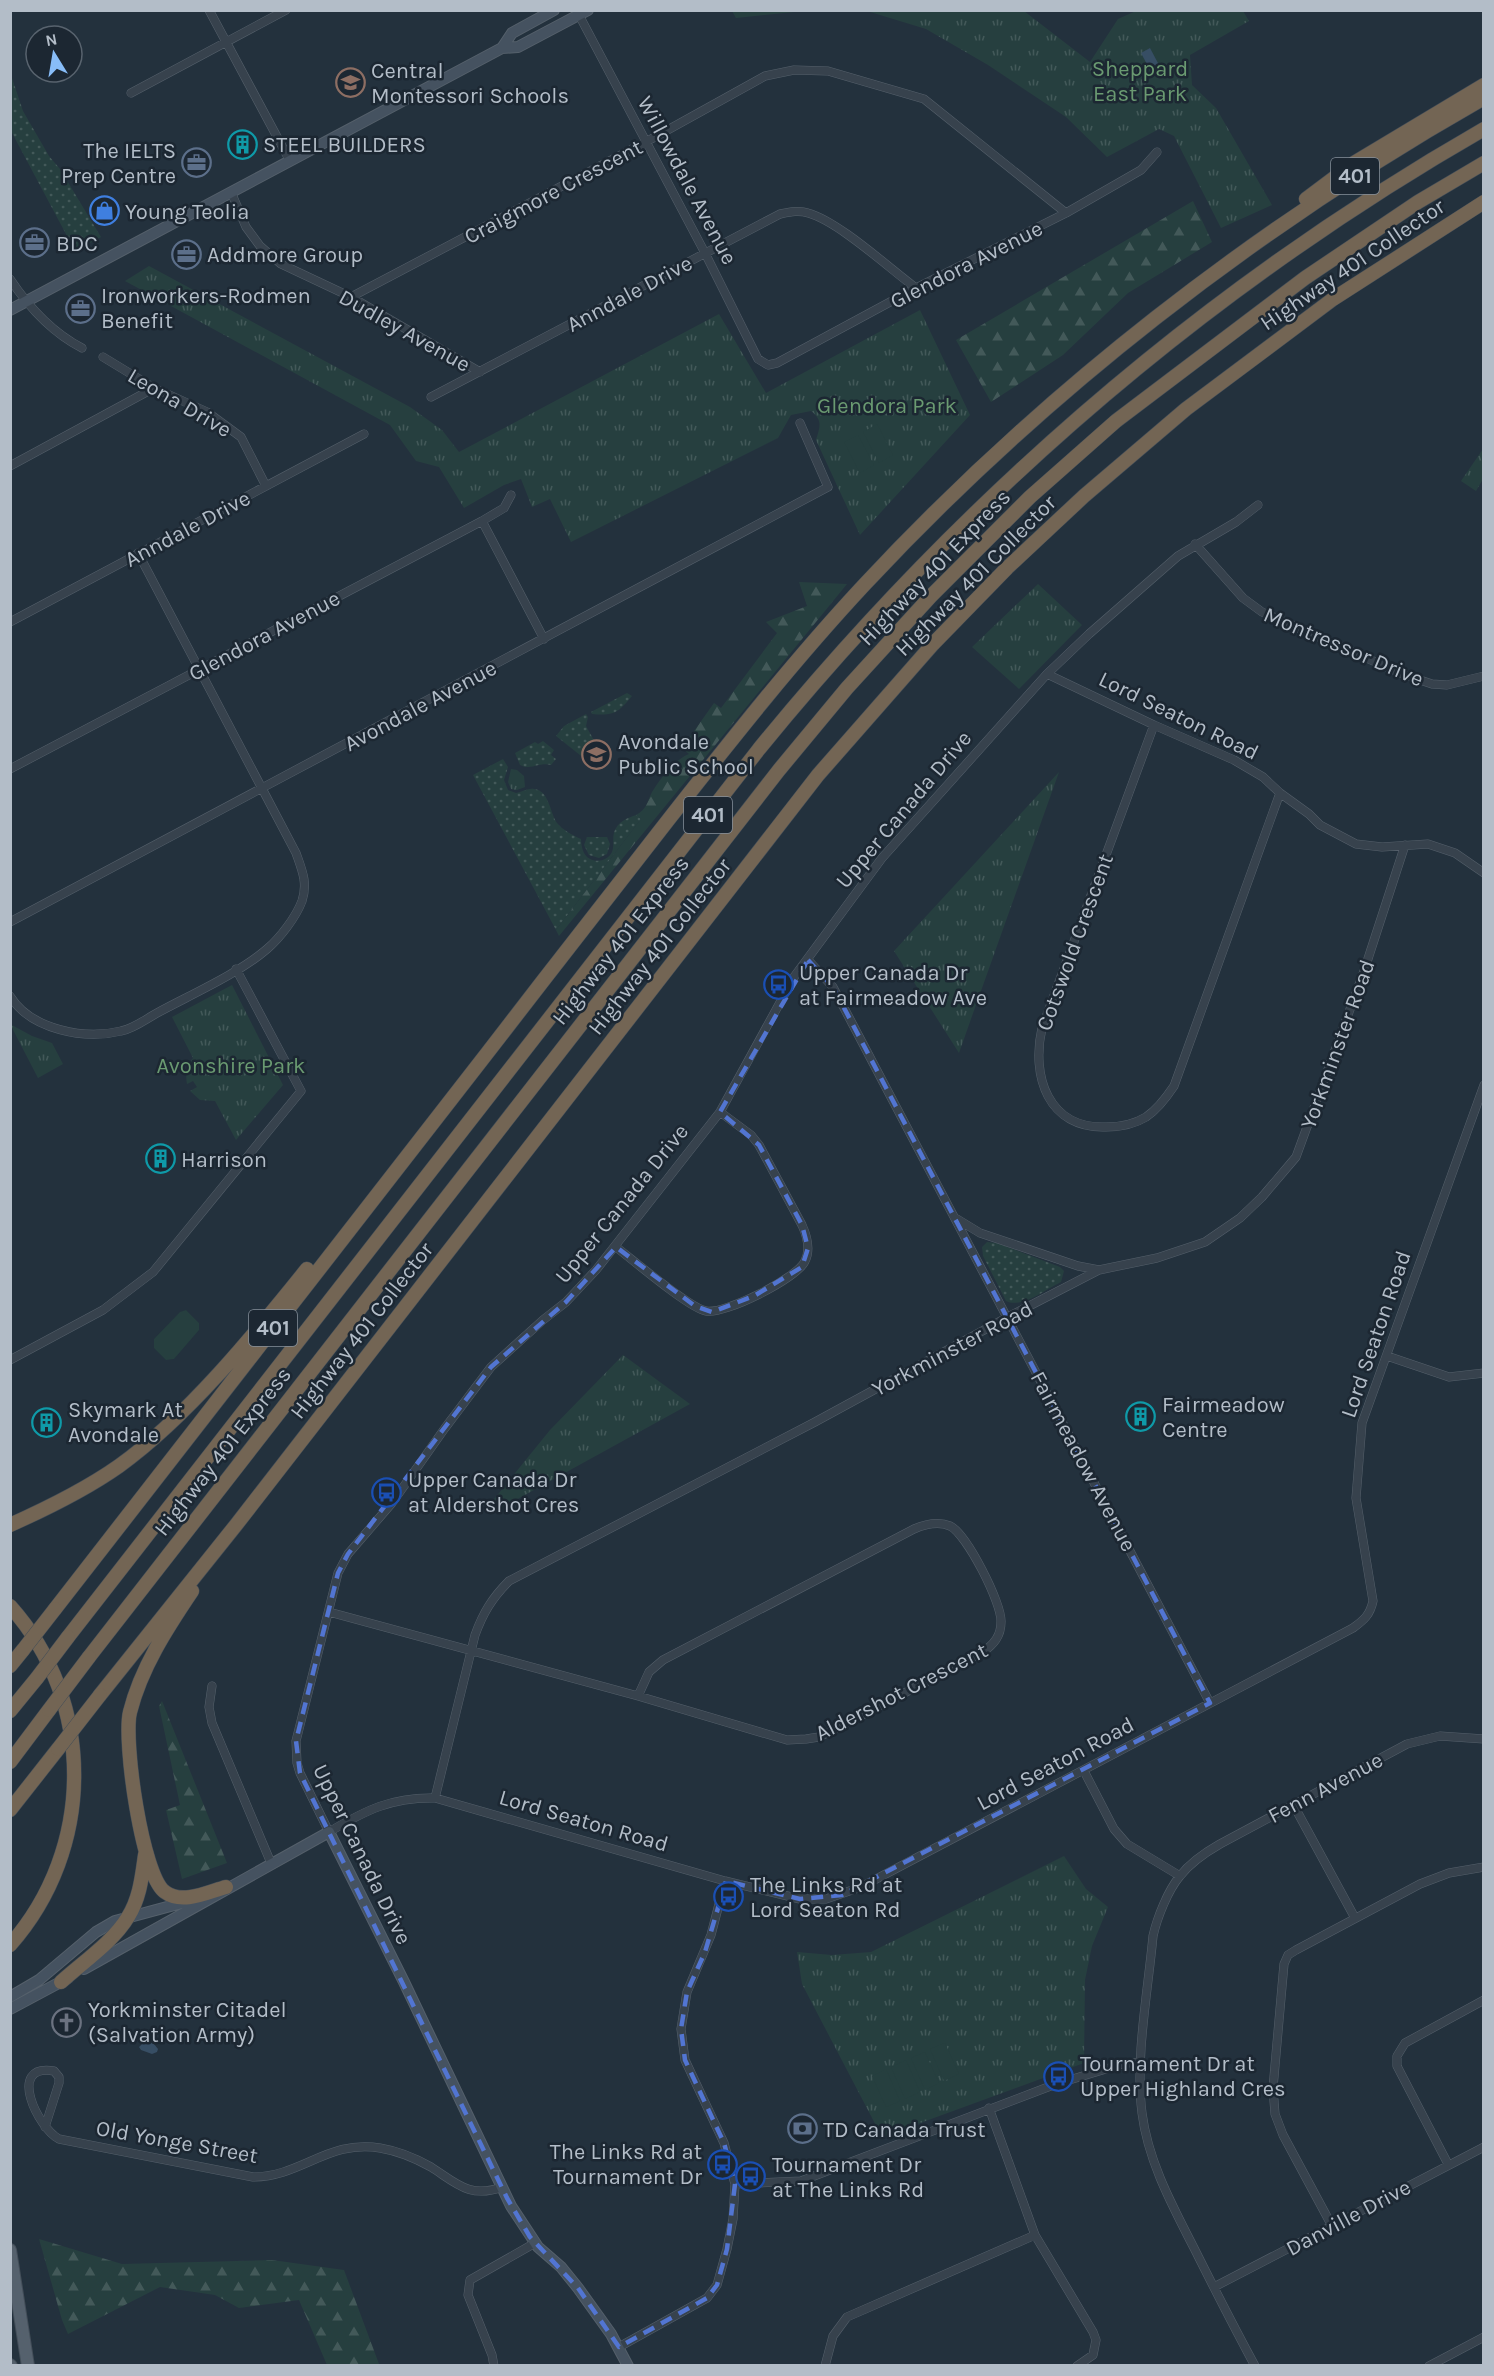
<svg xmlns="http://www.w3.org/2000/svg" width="1494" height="2376" viewBox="0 0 1494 2376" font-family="Karla,sans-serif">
  <defs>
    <pattern id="grass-dots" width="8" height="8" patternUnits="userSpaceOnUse" patternTransform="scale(1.5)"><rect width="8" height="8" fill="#263f3f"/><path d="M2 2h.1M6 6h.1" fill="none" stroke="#435959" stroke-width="1.8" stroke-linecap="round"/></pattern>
    <pattern id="forest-firs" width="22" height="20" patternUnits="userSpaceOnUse" patternTransform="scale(1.5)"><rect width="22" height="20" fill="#263f3f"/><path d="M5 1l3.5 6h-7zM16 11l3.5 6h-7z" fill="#435959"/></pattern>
    <pattern id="park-tufts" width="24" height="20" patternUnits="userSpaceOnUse" patternTransform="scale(1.5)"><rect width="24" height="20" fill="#263f3f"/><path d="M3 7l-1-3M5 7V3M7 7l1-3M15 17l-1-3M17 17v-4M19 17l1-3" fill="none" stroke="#435959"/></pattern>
  </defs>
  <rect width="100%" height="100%" fill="#23313d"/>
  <!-- grass -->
  <path fill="url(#grass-dots)" d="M10,72L23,111L49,156L60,169L101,237L75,251L11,131Z
    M627,693L632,696C618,713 614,716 592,714L591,712Z
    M586,714L588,717L586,726L596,744L585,759L556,736L564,726Z
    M543,741L554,750L551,755L556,759L551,765C538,762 532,771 520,765L515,753L535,742L538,744Z
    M503,759L508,767L504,780L508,790L516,793C522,792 528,788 534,789C549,790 550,813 557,823C563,830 572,835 581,839C581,843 582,849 584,853C590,864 607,863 612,852C615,844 611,836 616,828C621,820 628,818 636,815L641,819L556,930L473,775Z
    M587,837H607L610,844L607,854L599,858L589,855L584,845Z
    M987,1242L997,1243L1060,1267L1064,1271L1061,1282C1046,1289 1022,1309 1006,1301L983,1256L982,1247Z"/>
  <!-- forest -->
  <path fill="url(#forest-firs)" d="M1193,201L1212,242L1128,293L1063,355L991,402L956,340Z
    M799,582L847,584L559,936L556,930L641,819L636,815C647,809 647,802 652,792C661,778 674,760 689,754L682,748L714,703L721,708L777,633L766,622L807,606Z
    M162,1701L227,1863L182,1879L166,1810L180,1805L159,1706Z
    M39,2239L122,2264L272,2260L344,2270L379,2364L327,2365L299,2300L239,2308L215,2295L160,2287L68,2334L62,2320Z"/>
  <!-- park -->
  <path fill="url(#park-tufts)" d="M732,11H804L736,18Z
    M867,11H1024L1090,62L1118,19L1136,11H1243L1249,21L1190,55L1192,85L1216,108L1272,205L1221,228L1174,136L1159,129L1107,157L1066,117L988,65L926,29Z
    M149,266L410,407L442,430L459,452L719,314L766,393L920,310L970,415L860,535L816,440C820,427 823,420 811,411L791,415L778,438L571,542L550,499L532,507L521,479L504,485L464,508L439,467L416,461L390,425L125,281Z
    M1483,449V479L1476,491L1461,481Z
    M1038,584L1082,625L1019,689L972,647Z
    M511,769L517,770L524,776L525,787L517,790L511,789L508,782Z
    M1059,772L971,1019L959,1053L894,951Z
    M232,985L283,1085L236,1140L215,1101L200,1100L190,1091L197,1087L193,1081L187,1084C185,1074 187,1066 193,1058L172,1017Z
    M10,1024L32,1036L52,1043L63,1064L38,1078Z
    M623,1355L690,1404L492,1513L486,1509L550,1430Z
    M1064,1856L1086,1889L1108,1907L1092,1946L1085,1980L1084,2063L882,2137L802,1984L797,1952L832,1955L871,1952Z"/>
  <!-- pitch -->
  <path fill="#263f3f" d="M877,424L893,455L879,463L863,432Z
    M858,435L874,465L860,473L844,442Z
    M186,1310L199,1323V1330L174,1359L166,1360L154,1348V1339L180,1312Z
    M945,2043L959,2074L944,2081L930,2049Z
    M925,2052L939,2083L925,2090L911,2058Z
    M906,2060L920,2092L905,2099L891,2067Z
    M886,2069L900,2101L886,2107L872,2076Z"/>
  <!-- water -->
  <path fill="#374e64" d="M1150,48L1159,65L1150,70L1141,53Z
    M145,2041L154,2044L158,2049L157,2052L152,2054L141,2050L139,2047Z"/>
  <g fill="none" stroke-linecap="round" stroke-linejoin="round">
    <defs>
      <path id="street" d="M209,10L290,161
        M579,15L705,253L758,359L768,365L777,363L916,288L1066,213L1141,170L1157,152
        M131,93L286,10
        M231,192L246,227L260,246L281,264L351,297L480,372
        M10,279C28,306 53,333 82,348
        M351,297L655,137L765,76L794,70L828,71L924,99L1066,213
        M103,357L154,388L207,412L241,437L266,486
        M431,397L780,214C790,212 799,210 808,213C838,221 889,268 916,288
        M10,466L154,388
        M1258,505L1236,522L1178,556L1089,634L1047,674L882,858L794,977L720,1112L596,1270L566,1302L543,1320L491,1367L445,1428L392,1503L348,1554L338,1573L296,1741L297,1763L300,1773L329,1832C366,1810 392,1797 435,1798L725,1881L800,1899H826L861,1887L1353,1628C1364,1620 1370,1615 1373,1601L1356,1498L1362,1423L1484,1085
        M482,521L544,639
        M1195,544L1243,598L1262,612L1405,675L1432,684L1447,685L1484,676
        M10,622L364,434
        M1047,674L1154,725L1234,760L1263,777L1280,793L1309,814L1320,825L1356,844L1382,847L1428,844L1455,853L1484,873
        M1154,725L1042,1028C1031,1076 1048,1129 1106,1127C1121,1127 1133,1125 1146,1117C1158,1109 1166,1098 1174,1086L1280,793
        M10,769L482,521L504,508L511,495
        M10,922L828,487L800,423
        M808,960L833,987L1210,1703
        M10,996C31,1030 85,1040 121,1031C133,1029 146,1019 157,1013C192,994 238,974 267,949C280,938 296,917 302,901C308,883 302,870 296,853L138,553
        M957,1219L980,1233L1078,1266L1099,1270
        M616,1247C633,1260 689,1308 706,1311C724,1315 798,1278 805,1261C811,1249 807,1236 802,1225L759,1145L751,1135L720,1112
        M1387,1356L1449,1377L1484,1373
        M10,1360L103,1310L153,1272L301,1091L236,969
        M329,1612L638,1696L649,1672L663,1660L914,1529C926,1524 938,1521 950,1526C966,1533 1002,1603 1001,1622C1001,1636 994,1644 983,1652L843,1725L819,1737L806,1739L787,1740L638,1696
        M212,1686L209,1707L212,1723L271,1863
        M1084,1771L1114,1829L1127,1844L1180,1876
        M435,1798L475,1635C483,1613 492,1598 509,1581L815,1422L1008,1317L1099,1270L1157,1258L1205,1242L1240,1218L1262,1197L1296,1157L1364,971L1405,845
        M1293,1804L1355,1918
        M989,2108L1035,2235L1093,2332L1096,2340L1093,2355L1077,2366
        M45,2127L59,2083V2077L54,2071C6,2063 38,2128 59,2139L253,2177C301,2177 329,2139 380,2148C398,2151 415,2158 431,2167C456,2183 470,2199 502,2187
        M1448,2164L1397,2066V2056L1405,2043L1484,2000
        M735,2184L801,2181L1056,2084L1126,2063L1141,2062
        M1332,2226L1283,2135L1275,2114L1273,2088L1284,1964L1288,1955L1296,1950L1420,1884L1449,1873L1484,1867
        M1214,2287L1484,2147
        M619,2347L707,2298L717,2285L727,2249L733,2219L735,2184L724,2143L685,2060L681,2029L687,1992L711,1935L725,1881
        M494,2366L492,2355L468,2295L470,2280L535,2243
        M825,2366L833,2336L847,2317L1035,2235
        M1255,2366C1234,2327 1214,2288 1194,2248C1172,2205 1148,2161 1142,2113C1135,2058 1148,1991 1153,1936C1157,1918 1168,1890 1180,1876C1190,1863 1206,1852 1220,1844L1407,1744L1440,1736L1484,1739
        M1429,2366L1484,2337"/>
      <path id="secondary" d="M502,48L512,33L554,10
        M10,310L502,48L518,47L588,10
        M84,1969L329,1832L404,1982L511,2206L538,2247L561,2267L578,2288L611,2334L628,2366
        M10,1997L39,1980L96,1932L115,1921L193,1900
        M10,2009L68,1978"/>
      <path id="primary" d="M10,2250L28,2366
        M10,2365L11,2366"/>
      <path id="highway" d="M1306,199L1354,163L1484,85
        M10,1525C48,1508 85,1490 119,1466C187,1417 254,1335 307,1269
        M192,1591C167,1628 141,1668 130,1712C123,1740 142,1876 165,1892C182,1905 208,1892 226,1887
        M10,1606C96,1702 95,1849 10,1945
        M55,1609C199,1423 344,1238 488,1052C548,974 609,896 669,819C732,739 795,659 865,584C1044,392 1255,228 1484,98
        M68,1637L759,749C962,500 1205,289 1484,129
        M89,1657L779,770L847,688L931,596L1030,497L1116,421L1305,278L1418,202L1484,163
        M10,1666L23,1650
        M100,1695L236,1525L818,775L933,644L1007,568L1084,496L1186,409L1333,299L1484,202
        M10,1711L37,1678
        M10,1762L49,1710
        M10,1810L58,1749
        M61,1982C83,1962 113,1942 128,1917C140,1898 142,1876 145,1855"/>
    </defs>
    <!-- street casing -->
    <use href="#street" stroke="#55606b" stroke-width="9"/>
    <!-- secondary casing -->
    <use href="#secondary" stroke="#55606b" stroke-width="12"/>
    <!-- primary casing -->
    <use href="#primary" stroke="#434e59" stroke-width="14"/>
    <!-- highway casing -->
    <use href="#highway" stroke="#424d58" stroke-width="15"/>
    <!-- street -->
    <use href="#street" stroke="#37424d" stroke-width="8"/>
    <!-- secondary -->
    <use href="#secondary" stroke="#455260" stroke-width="10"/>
    <!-- primary -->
    <use href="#primary" stroke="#55616d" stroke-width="12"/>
    <!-- highway -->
    <use href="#highway" stroke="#736554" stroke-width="14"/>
    <defs>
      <path id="highway-bridge" d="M23,1650L55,1609
        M37,1678L68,1637
        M49,1710L89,1657
        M58,1749L100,1695"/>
    </defs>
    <!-- highway-bridge casing -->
    <use href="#highway-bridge" stroke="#424d58" stroke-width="15" stroke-linecap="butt"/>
    <!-- highway-bridge -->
    <use href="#highway-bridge" stroke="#736554" stroke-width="14"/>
  </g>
  <!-- marked area -->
  <path fill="none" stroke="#5275d2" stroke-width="4.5" stroke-dasharray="12 8" stroke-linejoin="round" d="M808,960L833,987L1210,1703L842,1895L800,1899L726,1881L705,1952L687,1992L681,2029L685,2060L724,2143L735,2184L727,2249L717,2285L707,2298L619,2347L578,2288L530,2237L507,2198L300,1773L296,1741L338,1573L348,1554L491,1367L566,1302L616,1247L695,1306L712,1312L754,1296L802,1267L808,1248L802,1225L759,1145L720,1112Z"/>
  <!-- icons -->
  <defs>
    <symbol id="school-ring" viewBox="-11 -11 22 22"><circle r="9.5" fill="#1c2732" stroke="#8d6e63" stroke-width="1.5"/><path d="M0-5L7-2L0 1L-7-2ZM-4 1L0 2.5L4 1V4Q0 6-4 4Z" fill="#8d6e63"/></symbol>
    <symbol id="building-ring" viewBox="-11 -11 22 22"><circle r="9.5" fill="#1c2732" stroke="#0f9aa8" stroke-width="1.5"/><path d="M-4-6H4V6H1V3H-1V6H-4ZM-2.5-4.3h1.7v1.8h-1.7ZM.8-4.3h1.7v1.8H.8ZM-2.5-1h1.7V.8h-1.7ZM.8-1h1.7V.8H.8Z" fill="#0f9aa8"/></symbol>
    <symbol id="office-ring" viewBox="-11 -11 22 22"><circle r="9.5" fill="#1c2732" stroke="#5c6f8a" stroke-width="1.5"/><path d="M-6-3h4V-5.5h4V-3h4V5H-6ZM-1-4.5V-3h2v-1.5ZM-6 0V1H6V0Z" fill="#5c6f8a"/></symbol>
    <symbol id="shop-ring" viewBox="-11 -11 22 22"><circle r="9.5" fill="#1c2732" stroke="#3f7fe0" stroke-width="1.5"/><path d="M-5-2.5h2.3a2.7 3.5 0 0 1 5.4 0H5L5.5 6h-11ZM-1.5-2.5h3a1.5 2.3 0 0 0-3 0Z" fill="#3f7fe0"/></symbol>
    <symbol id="bus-ring" viewBox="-11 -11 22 22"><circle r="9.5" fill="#1c2732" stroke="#1a4fb4" stroke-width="1.5"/><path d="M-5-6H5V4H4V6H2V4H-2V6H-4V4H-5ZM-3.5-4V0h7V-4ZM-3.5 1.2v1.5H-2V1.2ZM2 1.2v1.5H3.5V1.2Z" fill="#1a4fb4"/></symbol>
    <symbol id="church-ring" viewBox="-11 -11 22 22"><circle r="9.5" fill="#1c2732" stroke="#6b7280" stroke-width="1.5"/><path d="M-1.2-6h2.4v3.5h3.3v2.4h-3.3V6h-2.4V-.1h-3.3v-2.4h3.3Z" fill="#6b7280"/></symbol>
    <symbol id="bank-ring" viewBox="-11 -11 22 22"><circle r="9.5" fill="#1c2732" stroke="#5c6f8a" stroke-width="1.5"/><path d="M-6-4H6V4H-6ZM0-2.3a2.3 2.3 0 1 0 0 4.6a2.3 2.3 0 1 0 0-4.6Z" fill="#5c6f8a"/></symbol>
  </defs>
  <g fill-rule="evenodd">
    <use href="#school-ring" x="334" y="66" width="33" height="33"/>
    <use href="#building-ring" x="226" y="128" width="33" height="33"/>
    <use href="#office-ring" x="180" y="146" width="33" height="33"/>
    <use href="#shop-ring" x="88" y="194" width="33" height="33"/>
    <use href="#office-ring" x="18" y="226" width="33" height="33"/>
    <use href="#office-ring" x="170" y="238" width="33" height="33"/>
    <use href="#office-ring" x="64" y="292" width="33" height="33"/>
    <use href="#school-ring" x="580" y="738" width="33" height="33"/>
    <use href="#bus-ring" x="762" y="968" width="33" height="33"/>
    <use href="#building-ring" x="144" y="1142" width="33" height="33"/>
    <use href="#building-ring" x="1124" y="1400" width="33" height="33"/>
    <use href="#building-ring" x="30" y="1406" width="33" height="33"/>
    <use href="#bus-ring" x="370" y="1476" width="33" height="33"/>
    <use href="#bus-ring" x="712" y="1880" width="33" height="33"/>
    <use href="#church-ring" x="50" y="2006" width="33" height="33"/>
    <use href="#bus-ring" x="1042" y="2060" width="33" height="33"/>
    <use href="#bank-ring" x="786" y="2112" width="33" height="33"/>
    <use href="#bus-ring" x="706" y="2148" width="33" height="33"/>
    <use href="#bus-ring" x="734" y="2160" width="33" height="33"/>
  </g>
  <g text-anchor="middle" stroke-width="5" stroke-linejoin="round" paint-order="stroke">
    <!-- shield labels -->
    <g fill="#1c2732" stroke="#86909b" stroke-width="1.5">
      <rect x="1331" y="158" width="48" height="36" rx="4.5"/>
      <rect x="684" y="797" width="48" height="36" rx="4.5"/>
      <rect x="249" y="1310" width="48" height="36" rx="4.5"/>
    </g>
    <g font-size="21" font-weight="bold" fill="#b3bdc8">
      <text x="1355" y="183">401</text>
      <text x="708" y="822">401</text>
      <text x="273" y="1335">401</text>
    </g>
    <!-- park labels -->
    <g font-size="22" fill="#6a9a71" stroke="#1c2732">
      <text x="1140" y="76">Sheppard<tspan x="1140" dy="25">East Park</tspan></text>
      <text x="887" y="413">Glendora Park</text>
      <text x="231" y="1073">Avonshire Park</text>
    </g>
    <!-- poi labels -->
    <g font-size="22" fill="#b3bdc8" stroke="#1c2732" text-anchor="start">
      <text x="371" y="78">Central<tspan x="371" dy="25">Montessori Schools</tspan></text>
      <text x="263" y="152">STEEL BUILDERS</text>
      <text x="176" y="158" text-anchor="end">The IELTS<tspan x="176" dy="25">Prep Centre</tspan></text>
      <text x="125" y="219">Young Teolia</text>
      <text x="56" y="251">BDC</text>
      <text x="207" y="262">Addmore Group</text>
      <text x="101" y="303">Ironworkers-Rodmen<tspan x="101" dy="25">Benefit</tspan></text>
      <text x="618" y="749">Avondale<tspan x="618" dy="25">Public School</tspan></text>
      <text x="799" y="980">Upper Canada Dr<tspan x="799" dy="25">at Fairmeadow Ave</tspan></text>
      <text x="181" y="1167">Harrison</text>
      <text x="1162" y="1412">Fairmeadow<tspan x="1162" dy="25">Centre</tspan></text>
      <text x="68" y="1417">Skymark At<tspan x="68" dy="25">Avondale</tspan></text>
      <text x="408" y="1487">Upper Canada Dr<tspan x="408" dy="25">at Aldershot Cres</tspan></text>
      <text x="750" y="1892">The Links Rd at<tspan x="750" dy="25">Lord Seaton Rd</tspan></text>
      <text x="88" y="2017">Yorkminster Citadel<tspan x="88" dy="25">(Salvation Army)</tspan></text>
      <text x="1080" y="2071">Tournament Dr at<tspan x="1080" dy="25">Upper Highland Cres</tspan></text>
      <text x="823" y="2137">TD Canada Trust</text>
      <text x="702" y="2159" text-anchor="end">The Links Rd at<tspan x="702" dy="25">Tournament Dr</tspan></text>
      <text x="772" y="2172">Tournament Dr<tspan x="772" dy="25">at The Links Rd</tspan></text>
    </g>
    <!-- street labels -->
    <g font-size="22" fill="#b3bdc8" stroke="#1c2732">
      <text transform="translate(688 180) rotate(62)" y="8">Willowdale Avenue</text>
      <text transform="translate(553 191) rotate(-28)" y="8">Craigmore Crescent</text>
      <text transform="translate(966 264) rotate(-27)" y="8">Glendora Avenue</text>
      <text transform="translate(1352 264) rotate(-34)" y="8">Highway 401 Collector</text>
      <text transform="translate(629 293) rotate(-28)" y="8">Anndale Drive</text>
      <text transform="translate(405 330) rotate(29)" y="8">Dudley Avenue</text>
      <text transform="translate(180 402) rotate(30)" y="8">Leona Drive</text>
      <text transform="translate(187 528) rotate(-28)" y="8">Anndale Drive</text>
      <text transform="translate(934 567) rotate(-46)" y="8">Highway 401 Express</text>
      <text transform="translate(975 575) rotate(-45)" y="8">Highway 401 Collector</text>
      <text transform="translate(264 635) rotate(-28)" y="8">Glendora Avenue</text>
      <text transform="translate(1344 646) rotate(23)" y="8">Montressor Drive</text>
      <text transform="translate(420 705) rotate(-28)" y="8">Avondale Avenue</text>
      <text transform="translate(1179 715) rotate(26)" y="8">Lord Seaton Road</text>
      <text transform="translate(903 809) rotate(-50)" y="8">Upper Canada Drive</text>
      <text transform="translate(620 940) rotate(-52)" y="8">Highway 401 Express</text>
      <text transform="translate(1074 942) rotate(-70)" y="8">Cotswold Crescent</text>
      <text transform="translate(659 946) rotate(-52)" y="8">Highway 401 Collector</text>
      <text transform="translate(1337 1044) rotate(-70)" y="8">Yorkminster Road</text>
      <text transform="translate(621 1203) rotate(-51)" y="8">Upper Canada Drive</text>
      <text transform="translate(361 1330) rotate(-52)" y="8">Highway 401 Collector</text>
      <text transform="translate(1375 1334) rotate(-71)" y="8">Lord Seaton Road</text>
      <text transform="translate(952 1348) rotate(-28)" y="8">Yorkminster Road</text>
      <text transform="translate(222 1451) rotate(-52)" y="8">Highway 401 Express</text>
      <text transform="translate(1084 1461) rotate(62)" y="8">Fairmeadow Avenue</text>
      <text transform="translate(901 1691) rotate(-27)" y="8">Aldershot Crescent</text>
      <text transform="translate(1055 1763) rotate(-28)" y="8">Lord Seaton Road</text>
      <text transform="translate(1325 1787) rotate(-28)" y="8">Fenn Avenue</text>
      <text transform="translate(584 1820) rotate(16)" y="8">Lord Seaton Road</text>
      <text transform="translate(363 1854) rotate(64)" y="8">Upper Canada Drive</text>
      <text transform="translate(177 2141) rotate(10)" y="8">Old Yonge Street</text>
      <text transform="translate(1348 2217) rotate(-28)" y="8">Danville Drive</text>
    </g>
  </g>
  <!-- border -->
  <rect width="1494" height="2376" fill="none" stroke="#b3bdc8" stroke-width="24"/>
  <!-- north arrow -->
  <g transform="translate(54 54) rotate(349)"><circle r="28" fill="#1c2732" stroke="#58636e" stroke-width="1.5"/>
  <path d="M0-4.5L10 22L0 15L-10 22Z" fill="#88bdf8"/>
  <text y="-9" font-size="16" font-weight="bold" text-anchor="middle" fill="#b3bdc8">N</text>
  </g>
</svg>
